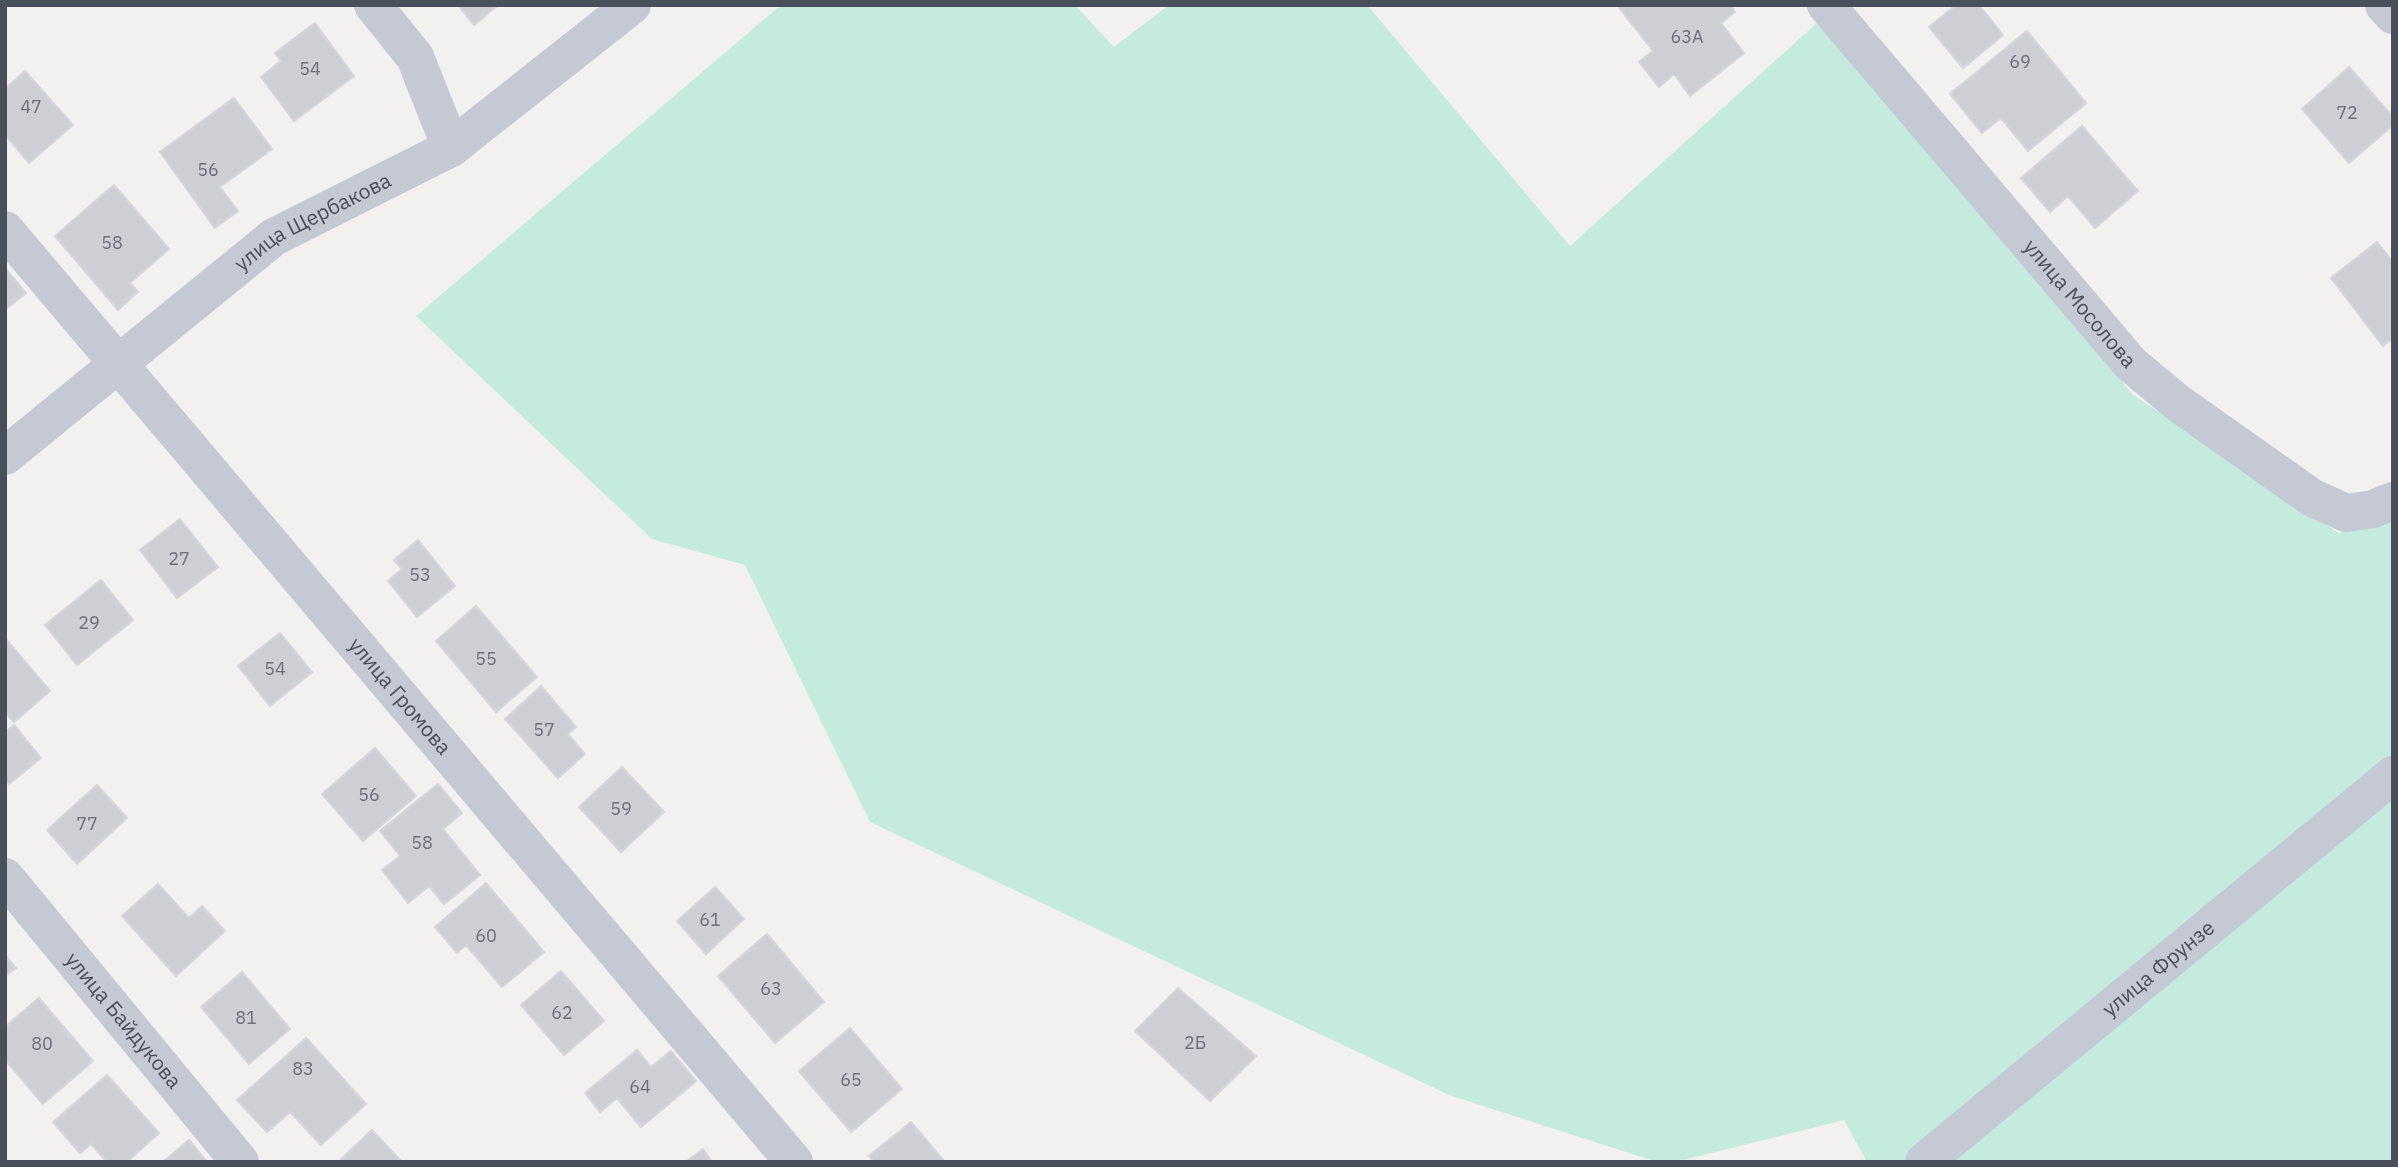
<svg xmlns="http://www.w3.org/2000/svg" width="2398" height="1167" viewBox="0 0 2398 1167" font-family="'IBM Plex Sans',sans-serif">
  <rect width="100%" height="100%" fill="#f2f1f0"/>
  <!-- green -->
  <path fill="#c4ebdd" d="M781,5H1075L1114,47L1169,5H1367L1570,246L1818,22L2045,285L2132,394L2339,533L2393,516V1162H1867L1844,1120L1675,1162H1657L1449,1095L870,822L745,565L652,539L416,316Z"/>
  <!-- building -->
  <path fill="#cecfd4" stroke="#d5d5db" stroke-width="2" d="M458,5H498L474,25Z
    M1617,5H1730L1735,12L1721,23L1744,53L1690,96L1674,74L1659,87L1639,62L1653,51Z
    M1956,5H1979L2003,35L1963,68L1929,27Z
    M315,23L354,76L294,121L261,77L281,61L275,53Z
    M2027,31L2086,103L2028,151L2001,118L1982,133L1950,94Z
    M2349,67L2393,117V125L2349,163L2302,109Z
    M25,71L73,125L29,163L5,135V89Z
    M234,98L272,149L220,187L238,211L215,228L160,152Z
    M2082,126L2138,191L2095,228L2068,196L2050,212L2021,178Z
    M114,185L169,249L130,283L138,292L118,310L55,236Z
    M2377,242L2393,262V338L2383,346L2331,278Z
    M5,268L26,293L5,310Z
    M180,519L218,567L177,598L140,550Z
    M418,540L455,586L417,617L388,581L402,569L394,560Z
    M101,580L133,620L77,665L45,625Z
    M476,606L537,677L496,712L436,641Z
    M280,633L312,672L270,706L238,666Z
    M5,638L50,691L14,722L5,712Z
    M541,686L576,727L568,734L585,754L558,778L505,719Z
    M14,725L41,758L9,784L5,780V729L7,731Z
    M375,748L416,796L363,841L322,794Z
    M622,767L664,812L621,852L579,807Z
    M438,784L462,813L443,829L480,875L444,904L429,886L408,903L382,870L400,856L380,831Z
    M97,785L127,818L77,864L47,830Z
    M486,883L544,952L502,987L466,945L457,953L435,927Z
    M158,884L189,918L202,906L225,931L176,976L122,916Z
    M715,887L744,919L706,954L677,921Z
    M767,934L824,1002L775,1043L718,976Z
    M5,955L16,968L5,976Z
    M561,971L604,1021L564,1055L521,1005Z
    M242,972L290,1029L249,1064L201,1007Z
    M1178,988L1256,1056L1210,1101L1135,1031Z
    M39,998L93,1061L43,1104L5,1060V1027Z
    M850,1028L902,1089L851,1132L799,1071Z
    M306,1038L366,1104L321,1145L290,1112L267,1132L237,1100Z
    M637,1050L651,1067L671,1051L696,1081L641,1127L617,1098L600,1112L585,1093Z
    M107,1075L159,1133L127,1162H107L91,1144L80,1153L53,1122Z
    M911,1122L945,1162H874L869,1156Z
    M372,1130L402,1162H338Z
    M189,1140L207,1162H163Z
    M703,1149L712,1162H686Z"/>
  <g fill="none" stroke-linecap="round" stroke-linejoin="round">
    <!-- minor -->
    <g stroke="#c5c9d3" stroke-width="38">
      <path d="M373,5L415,57L451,148"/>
      <path id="s1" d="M1826,5L2131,364L2178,403L2311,497L2346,513L2373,509L2393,501"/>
      <path d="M2384,5L2393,15"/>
      <path id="s2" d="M5,230L794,1162"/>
      <path id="s3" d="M5,456L274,237L451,148L632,5"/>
      <path id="s4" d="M5,877L240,1162"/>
      <path id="s5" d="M1924,1162L2393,775"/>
    </g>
  </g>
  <g text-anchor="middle" stroke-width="7" stroke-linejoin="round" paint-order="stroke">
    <!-- number labels -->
    <g font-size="18" fill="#6b6f7a">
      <text x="1687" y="43">63А</text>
      <text x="2020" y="68">69</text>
      <text x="310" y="75">54</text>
      <text x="31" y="113">47</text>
      <text x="2347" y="119">72</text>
      <text x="208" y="176">56</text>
      <text x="112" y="249">58</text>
      <text x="179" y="565">27</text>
      <text x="420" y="581">53</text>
      <text x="89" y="629">29</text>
      <text x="486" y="665">55</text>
      <text x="275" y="675">54</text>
      <text x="544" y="736">57</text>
      <text x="369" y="801">56</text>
      <text x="621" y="815">59</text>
      <text x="87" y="830">77</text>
      <text x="422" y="849">58</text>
      <text x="710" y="926">61</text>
      <text x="486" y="942">60</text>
      <text x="771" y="995">63</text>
      <text x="562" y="1019">62</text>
      <text x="246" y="1024">81</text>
      <text x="1195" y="1049">2Б</text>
      <text x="42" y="1050">80</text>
      <text x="303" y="1075">83</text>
      <text x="851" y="1086">65</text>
      <text x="640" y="1093">64</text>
    </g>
    <!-- street labels -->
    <g font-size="21" fill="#4a4f5c" stroke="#fff">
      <text dy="7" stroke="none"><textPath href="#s3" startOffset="388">улица Щербакова</textPath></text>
      <text dy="7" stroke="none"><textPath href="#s1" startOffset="392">улица Мосолова</textPath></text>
      <text dy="7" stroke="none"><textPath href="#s2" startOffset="611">улица Громова</textPath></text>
      <text dy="7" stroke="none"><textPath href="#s5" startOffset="304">улица Фрунзе</textPath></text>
      <text dy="7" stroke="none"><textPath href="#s4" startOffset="186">улица Байдукова</textPath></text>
    </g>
  </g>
  <!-- border -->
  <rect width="2398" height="1167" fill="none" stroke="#4a4f5c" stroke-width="14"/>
</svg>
